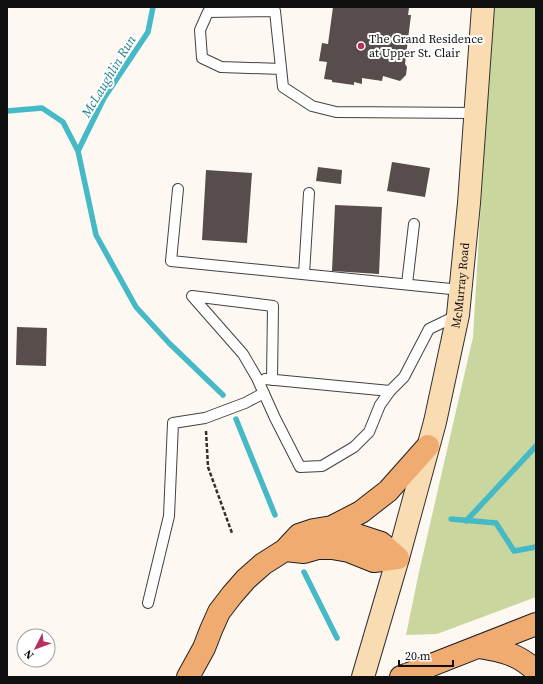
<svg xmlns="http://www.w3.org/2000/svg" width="543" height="684" viewBox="0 0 543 684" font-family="'Source Serif 4',serif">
  <rect width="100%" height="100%" fill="#fef8f3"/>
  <!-- forest -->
  <path fill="#c9d79e" d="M495,7H536V597L437,634L406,635L419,572L473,337L490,47Z"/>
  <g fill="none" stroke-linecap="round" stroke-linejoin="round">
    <!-- stream -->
    <path stroke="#45b9c6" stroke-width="5.5" d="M153,7L148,32L104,98L78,151L96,235L136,307L169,343L223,395
      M7,111L42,108L63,122L78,151
      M236,419L275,515
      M451,519L496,523L514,551L536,547
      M466,521L536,446
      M304,572L337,638"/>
  </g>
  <!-- building -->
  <path fill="#574d4c" d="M333,7L409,8L408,15H411L405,64L407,67L406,75L400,81L383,76L382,81L362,78V84L354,82V85L332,82V80L324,79L327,62L319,61L322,43L328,44Z
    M392,162L430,168L425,197L387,191Z
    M318,167L342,170L341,184L316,181Z
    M206,170L252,173L247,243L202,240Z
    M335,205L382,207L379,274L332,271Z
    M17,327L47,328L46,366L16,365Z"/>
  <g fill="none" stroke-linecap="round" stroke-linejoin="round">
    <defs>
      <path id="lane" d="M281,69L221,67L202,58L200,30L208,12L275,11L283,87L312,106L336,112L476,113
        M178,189L171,261L461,290
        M304,274L309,193
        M407,284L414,224
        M265,379L390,391
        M272,380L273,306L192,296L243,354L257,378L275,418L300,467L322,466L354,447L369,432L380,405L390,391L404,377L429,329L456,316
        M148,603L169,516L173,423L205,418L245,403L264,393"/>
      <g id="secondary">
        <path id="s1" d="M363,677L398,558L435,422L458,315L469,203L483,7"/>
      </g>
      <path id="primary" d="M332,527L361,512L388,491L428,446
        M285,550L304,552L318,548H332L349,551L374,561L398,558
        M479,647C503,651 518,654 536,671
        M188,677L204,648L211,630L219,612L232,595L246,579L263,564L285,550L299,535L314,530L332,527L381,543L398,558
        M401,677L536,624"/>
    </defs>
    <!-- lane casing -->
    <use href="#lane" stroke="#424242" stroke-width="12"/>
    <!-- secondary casing -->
    <use href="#secondary" stroke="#313131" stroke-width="24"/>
    <!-- primary casing -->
    <use href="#primary" stroke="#202020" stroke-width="24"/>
    <!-- path -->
    <path stroke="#313131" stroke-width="2.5" stroke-dasharray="4 2" stroke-linecap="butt" d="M206,431L208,467L232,533"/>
    <!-- lane -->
    <use href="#lane" stroke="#fff" stroke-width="10"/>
    <!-- secondary -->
    <use href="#secondary" stroke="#fadcb2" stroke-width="22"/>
    <!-- primary -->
    <use href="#primary" stroke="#f0ab71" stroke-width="22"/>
  </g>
  <!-- markers -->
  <circle fill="#b82f5f" stroke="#fff" stroke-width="1.5" cx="361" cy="46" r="4"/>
  <g text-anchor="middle" stroke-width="4" stroke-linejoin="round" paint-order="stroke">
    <!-- poi labels -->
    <g font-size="12" fill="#0f0f0f" stroke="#fff" text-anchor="start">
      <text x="369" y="43">The Grand Residence<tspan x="369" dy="14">at Upper St. Clair</tspan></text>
    </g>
    <!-- street labels -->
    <g font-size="12" fill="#0f0f0f" stroke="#fff">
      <text dy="4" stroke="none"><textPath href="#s1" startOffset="404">McMurray Road</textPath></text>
    </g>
    <!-- water labels -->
    <g font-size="13" font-style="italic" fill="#1e7e8d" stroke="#fff">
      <text transform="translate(108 76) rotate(-59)" y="5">McLaughlin Run</text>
    </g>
  </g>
  <!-- border -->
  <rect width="543" height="684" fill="none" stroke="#0f0f0f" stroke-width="16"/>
  <!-- north arrow -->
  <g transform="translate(36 648) rotate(228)"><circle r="19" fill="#ffffff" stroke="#9f9f9f"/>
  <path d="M0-3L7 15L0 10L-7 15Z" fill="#b82f5f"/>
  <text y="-6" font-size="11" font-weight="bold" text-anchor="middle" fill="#0f0f0f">N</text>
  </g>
  <!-- scale -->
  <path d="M399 660v6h54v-6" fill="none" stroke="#0f0f0f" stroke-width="2"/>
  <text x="405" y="660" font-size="12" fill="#0f0f0f" stroke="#ffffff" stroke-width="3" paint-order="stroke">20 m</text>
</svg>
